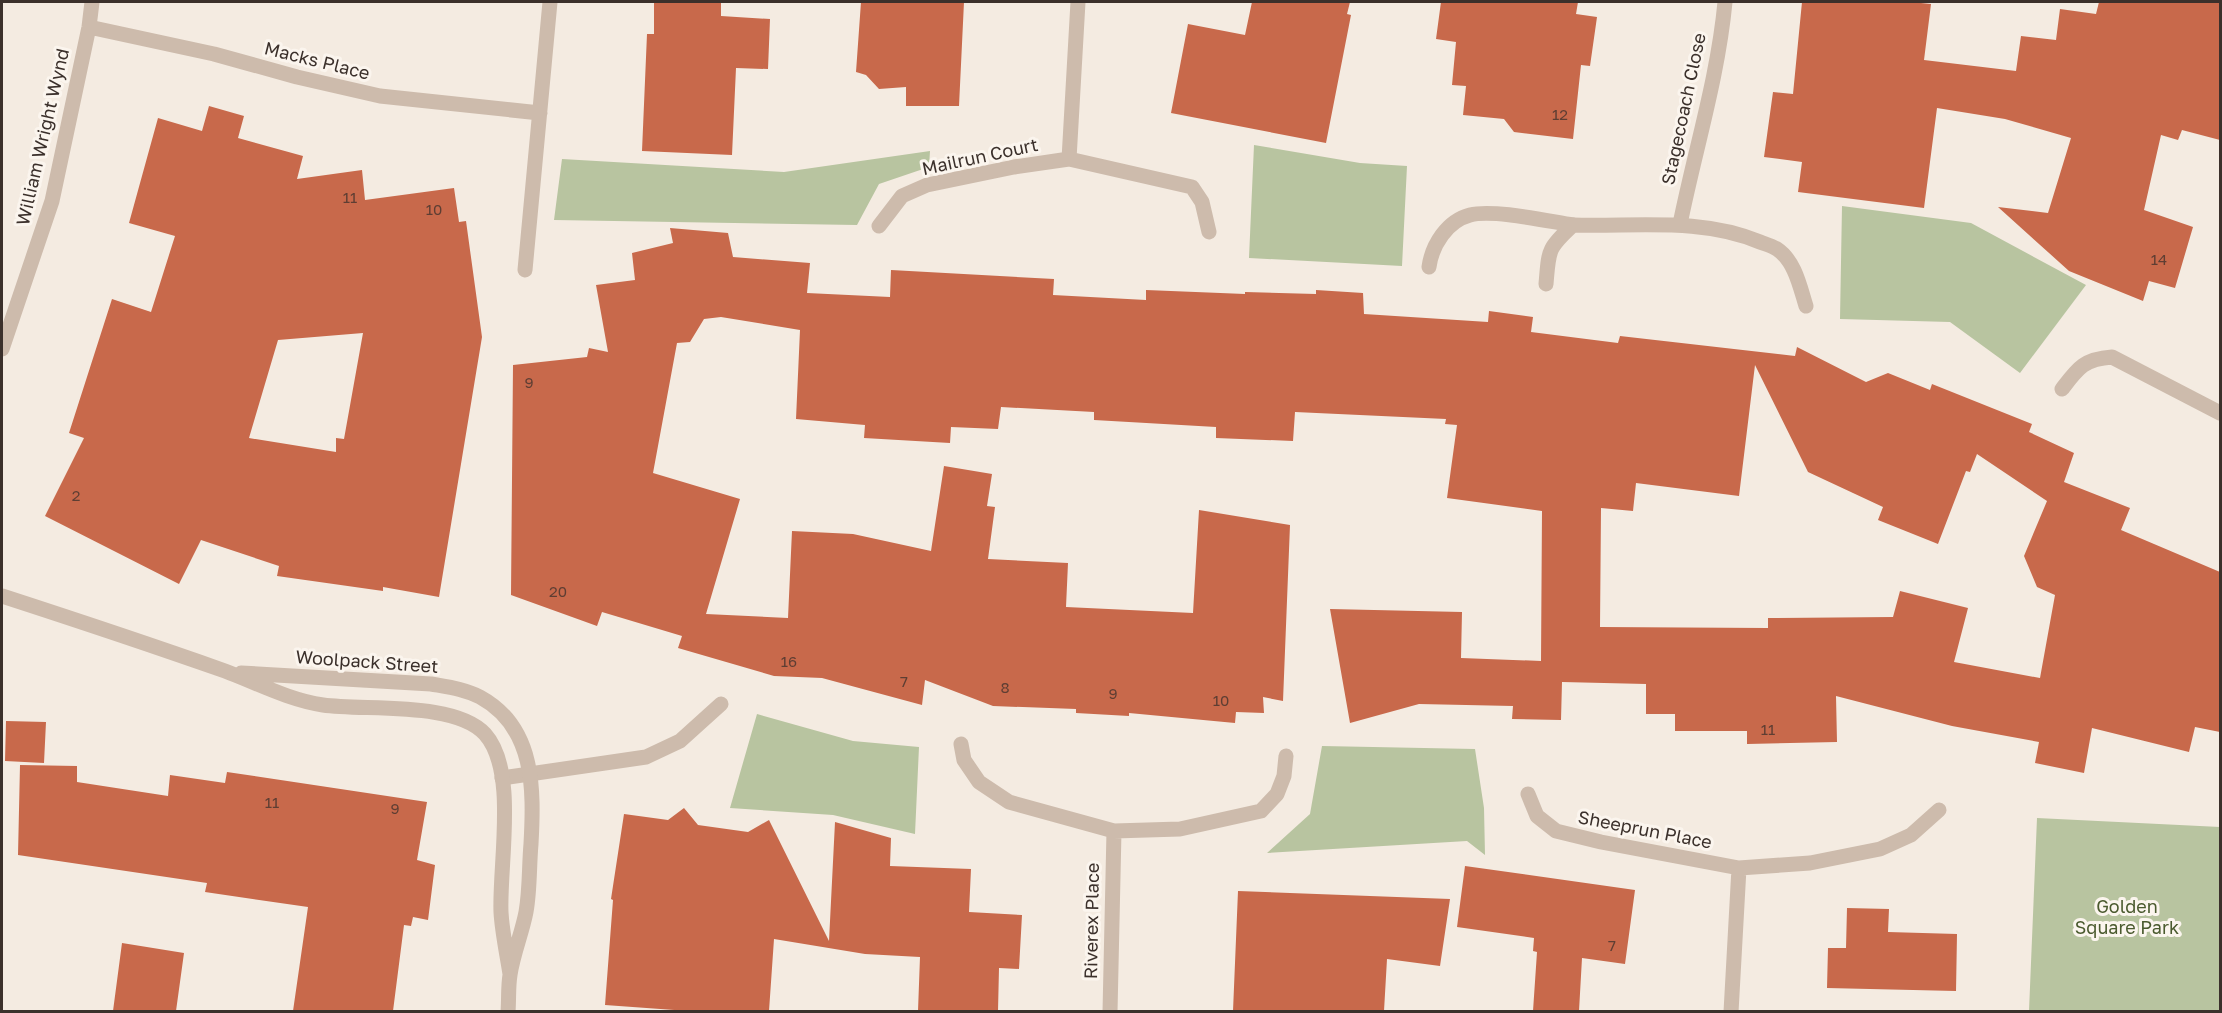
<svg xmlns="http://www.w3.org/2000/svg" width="2222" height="1013" viewBox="0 0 2222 1013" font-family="'Golos Text',sans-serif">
  <rect width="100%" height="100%" fill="#f4ebe1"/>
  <!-- green -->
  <path fill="#b8c4a0" d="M1254,145L1360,163L1407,166L1402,266L1249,258Z
    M930,151L929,167L879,184L857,225L554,220L562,159L784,172Z
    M1842,206L1971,223L2086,285L2020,373L1950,322L1840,319Z
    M757,714L853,741L919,747L915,834L833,815L730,808Z
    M1322,746L1475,749L1484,808L1485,855L1467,841L1267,853L1310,814Z
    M2037,818L2220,827V1011H2029Z"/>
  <!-- building -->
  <path fill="#c8694b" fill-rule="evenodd" d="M654,2H721V16L770,19L768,69L736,68L732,155L642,151L647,34H654Z
    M861,2H964L959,106H906V87L879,89L866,75L856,72Z
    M1252,2H1350L1347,14L1351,15L1326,143L1171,113L1188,24L1245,35Z
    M1441,2H1578L1576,14L1597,17L1590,66L1581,65L1573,139L1514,132L1504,119L1463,115L1466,86L1452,85L1456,42L1436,39Z
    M1802,2H1911L1931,4L1924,60L2016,71L2021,36L2056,40L2060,9L2096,14L2099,2H2220V140L2182,130L2178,140L2161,135L2144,210L2193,227L2175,288L2149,281L2143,301L2069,271L1998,207L2048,213L2071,138L2005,119L1937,108L1924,208L1798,192L1802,162L1764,157L1773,92L1793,94Z
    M209,106L244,116L238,138L303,156L297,179L362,170L365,200L454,188L459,222L466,221L482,337L439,597L383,587V591L277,576L279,566L201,540L179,584L45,516L84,438L69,433L112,299L151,312L175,236L129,223L158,118L202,131ZM363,333L344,439L336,438V452L249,438L278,340Z
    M670,228L728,233L733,257L810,263L807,293L890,297L891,270L1054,279L1053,295L1146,300V290L1245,294V292L1316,294V290L1363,293L1364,314L1488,322L1489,311L1533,317L1531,332L1618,343L1620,336L1795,356L1797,347L1866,382L1888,373L1930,390L1932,384L2032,424L2029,432L2074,453L2064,482L2130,508L2121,530L2220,572V732L2195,727L2189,752L2092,728L2084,773L2035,763L2039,742L1952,726L1836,696L1837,742L1747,744V731H1675V714H1646V684L1562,682L1561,720L1512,719L1513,706L1419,704L1350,723L1330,609L1462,612L1461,658L1541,661L1542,511L1447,498L1457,425L1445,424L1446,419L1295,412L1293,441L1216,438V427L1094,420V412L1001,407L998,429L951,427L950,443L864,438L865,425L796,419L800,330L721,317L704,319L690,342L677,343L653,473L740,499L706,614L788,618L792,531L853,534L931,551L944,466L992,474L987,506L995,507L988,559L1068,563L1066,607L1193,613L1199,510L1290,525L1283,701L1263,697L1264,713L1236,712L1235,723L1129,713V716L1076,713V709L993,706L925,680L922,705L822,678L774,676L678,648L682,636L602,612L597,626L511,595L513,365L587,357L589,348L608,352L596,285L635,280L632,253L673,243ZM1755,365L1808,472L1883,507L1878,520L1938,544L1966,471L1970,472L1977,454L2047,501L2024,556L2037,587L2055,595L2040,678L1954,662L1968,608L1900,591L1893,617L1768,618V628L1600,627L1601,508L1633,511L1636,483L1739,496Z
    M6,721L46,722L44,763L5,761Z
    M20,765L77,766V782L168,796L170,775L225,783L227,772L427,802L417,860L435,865L428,920L413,917L411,926L404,925L393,1011H293L308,907L205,892L207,883L18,855Z
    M684,808L698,825L748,832L769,820L829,941L835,822L891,838L890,866L971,869L969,912L1022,915L1019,969L999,968L998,1011H918L920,957L865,954L774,939L769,1011H688L605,1005L613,900L611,899L624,814L668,820Z
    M1465,866L1635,890L1625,964L1582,958L1579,1011H1533L1537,952L1533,951L1534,938L1457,927Z
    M1238,891L1450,899L1440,966L1387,959L1384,1011H1233Z
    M1847,908L1889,909L1888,932L1957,934L1956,991L1827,988L1828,948H1846Z
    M122,943L184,953L176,1011H113Z"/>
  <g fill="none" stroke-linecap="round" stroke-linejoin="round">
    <!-- service -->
    <path stroke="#cdbbac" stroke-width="15" d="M1429,267C1432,245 1447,221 1470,215C1493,209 1547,221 1573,225
      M502,778L646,757L680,741L721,704"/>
    <!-- minor -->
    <path stroke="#cdbbac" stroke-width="15" d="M89,27L214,54L297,77L380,96L540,113
      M1069,159L1078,2
      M1680,224C1695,150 1718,77 1725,2
      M879,226L902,196L927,185L1014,167L1069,159L1192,187L1202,202L1209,232
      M525,270L550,2
      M1546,284C1549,250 1547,249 1573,225C1635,227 1701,217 1760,242C1765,244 1772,246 1777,249C1795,261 1800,287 1806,306
      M2,349L52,201L89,27L92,2
      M2062,389C2078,368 2084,359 2112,357L2220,413
      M2,596C76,620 151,645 225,671C257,683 289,700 323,705C366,711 455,701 485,734C518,771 499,864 501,912C502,932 507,954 510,974
      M241,673L431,684C448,687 465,689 480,697C535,727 534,789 531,844C529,866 530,890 526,912C522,933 513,954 510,975C508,987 509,999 508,1012
      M961,744L964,760L979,782L1009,802L1114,831L1180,829L1261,811L1277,794L1284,776L1286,756
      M1528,794L1537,816L1556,831L1601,842L1739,868L1810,863L1880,849L1911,835L1939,810
      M1110,1012L1114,831
      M1731,1012L1739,868"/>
  </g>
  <g text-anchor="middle" stroke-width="6" stroke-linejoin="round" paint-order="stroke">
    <!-- number labels -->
    <g font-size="15" fill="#5e3e33">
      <text x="1560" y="120">12</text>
      <text x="350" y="203">11</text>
      <text x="434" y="215">10</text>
      <text x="2159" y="265">14</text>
      <text x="529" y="388">9</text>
      <text x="76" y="501">2</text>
      <text x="558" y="597">20</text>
      <text x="789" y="667">16</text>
      <text x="904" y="687">7</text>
      <text x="1005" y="693">8</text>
      <text x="1113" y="699">9</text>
      <text x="1221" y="706">10</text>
      <text x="1768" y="735">11</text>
      <text x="272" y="808">11</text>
      <text x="395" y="814">9</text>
      <text x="1612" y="951">7</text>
    </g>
    <!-- street labels -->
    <g font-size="18" fill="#3b302b" stroke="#fbf5ee">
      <text transform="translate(317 61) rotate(14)" y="6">Macks Place</text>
      <text transform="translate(1684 109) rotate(-78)" y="6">Stagecoach Close</text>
      <text transform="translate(43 137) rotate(-77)" y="6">William Wright Wynd</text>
      <text transform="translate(980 157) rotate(-12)" y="6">Mailrun Court</text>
      <text transform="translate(367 662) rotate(4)" y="6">Woolpack Street</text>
      <text transform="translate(1645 830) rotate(11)" y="6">Sheeprun Place</text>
      <text transform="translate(1092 921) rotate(-89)" y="6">Riverex Place</text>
    </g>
    <!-- park labels -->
    <g font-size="18" fill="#4a5a2e" stroke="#fbf5ee">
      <text x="2127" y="913">Golden<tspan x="2127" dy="21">Square Park</tspan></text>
    </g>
  </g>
  <!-- border -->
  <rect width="2222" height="1013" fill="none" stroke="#3b302b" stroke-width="6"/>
</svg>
